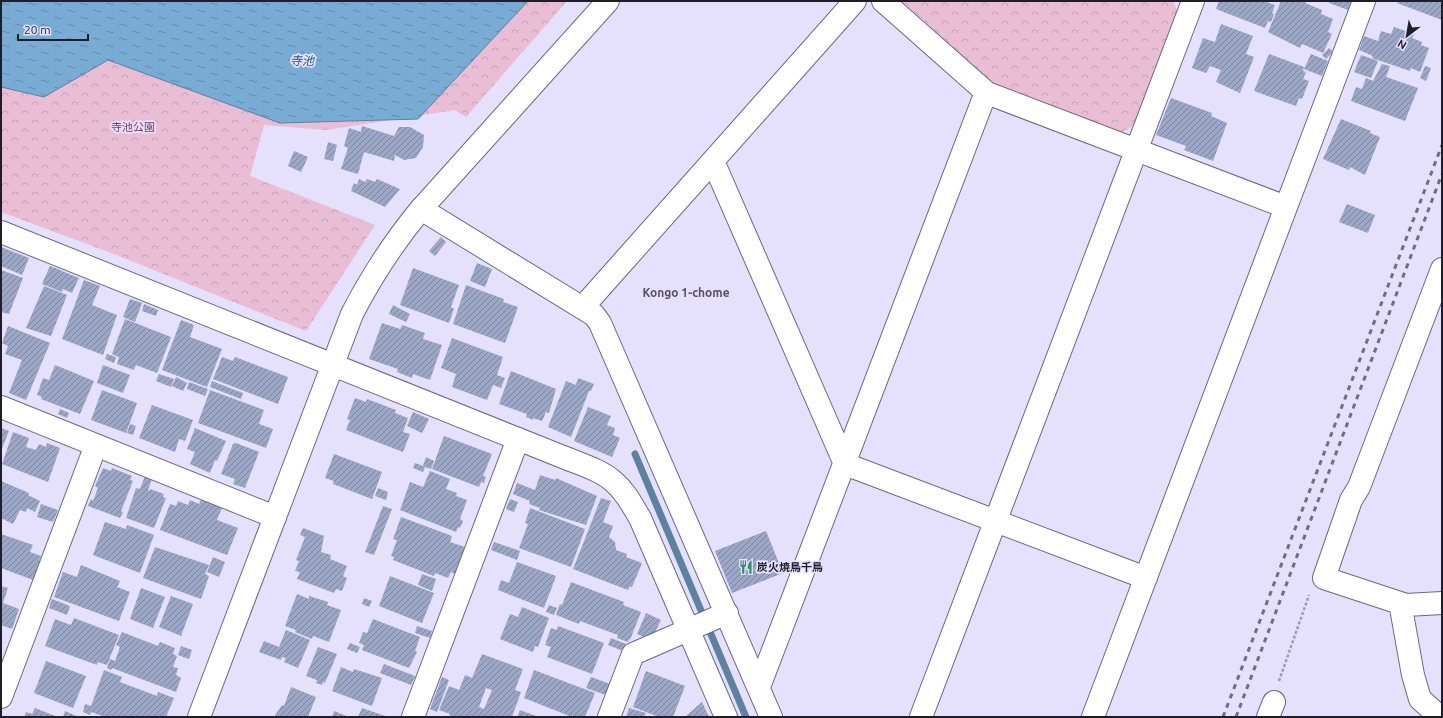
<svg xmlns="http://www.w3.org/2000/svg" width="1443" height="718" viewBox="0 0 1443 718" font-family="Ubuntu,'Noto Sans JP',sans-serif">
  <defs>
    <pattern id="park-crowns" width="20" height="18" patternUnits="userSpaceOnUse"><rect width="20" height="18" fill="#e9bdd3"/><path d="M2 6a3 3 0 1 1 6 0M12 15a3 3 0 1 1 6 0" fill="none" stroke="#c7a2b5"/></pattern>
    <pattern id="water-ripples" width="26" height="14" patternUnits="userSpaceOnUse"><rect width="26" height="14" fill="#78acd4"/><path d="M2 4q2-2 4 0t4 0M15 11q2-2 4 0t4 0" fill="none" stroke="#628bac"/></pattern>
    <pattern id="building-hatch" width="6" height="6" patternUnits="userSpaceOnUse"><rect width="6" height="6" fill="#9ba7c5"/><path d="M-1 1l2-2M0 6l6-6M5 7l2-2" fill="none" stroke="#7e87a0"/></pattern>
  </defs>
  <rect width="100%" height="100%" fill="#e5e0fb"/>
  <!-- park -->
  <path fill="url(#park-crowns)" d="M1,1H567L466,117L455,110L326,130L264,125L250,176L375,225L306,331L114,254L1,212Z
    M902,1H1173L1179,14L1137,124L1120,133L993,83Z"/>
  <!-- water -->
  <path fill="url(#water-ripples)" stroke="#5d81a1" d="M1,1H528L418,119L280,123L108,60L44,97L1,87Z"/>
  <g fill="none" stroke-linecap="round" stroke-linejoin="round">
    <!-- stream -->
    <path stroke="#5d81a1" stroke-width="7" d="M635,454L746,717"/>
  </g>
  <!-- building -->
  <path fill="url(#building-hatch)" fill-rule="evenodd" d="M1219,1H1264L1275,5L1272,13L1274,14L1271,22L1268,21L1265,28L1216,9Z
    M1281,1H1306L1305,3L1322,10L1321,14L1333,19L1328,32L1332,34L1323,53L1302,44L1300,48L1268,32Z
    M1330,1H1351L1348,10L1329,3Z
    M1398,1H1442V20L1397,3Z
    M1221,24L1253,36L1246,54L1254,57L1240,93L1216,82L1221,70L1210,66L1206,73L1192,68L1203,38L1215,42Z
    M1394,27L1414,34L1412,38L1422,42L1421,45L1429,48L1420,72L1411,68L1410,71L1372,58L1373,56L1359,50L1364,36L1378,41L1381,31L1391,34Z
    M1329,48L1333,52L1326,59L1322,55Z
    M1269,54L1304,67L1303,71L1306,72L1303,79L1309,81L1302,99L1299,98L1296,106L1254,91Z
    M1311,54L1328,61L1322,76L1304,69Z
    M1361,55L1378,61L1371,78L1354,72Z
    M1382,64L1390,66L1386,77L1418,88L1405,121L1351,101L1356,87L1362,89L1366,78L1373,81Z
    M1425,66L1431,68L1426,81L1420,78Z
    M1171,98L1212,113L1211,116L1227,123L1213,161L1184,150L1186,146L1156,135Z
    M1341,119L1371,131L1370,133L1380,137L1365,175L1350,167L1349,170L1323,159Z
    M362,126L394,136L399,127H410L424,135L423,147L416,158L404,160L395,155L394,161L364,152L358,174L341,169L348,148L344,146L349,128L361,132Z
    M328,142L337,145L333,161L324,159Z
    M294,151L308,157L301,172L288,166Z
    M359,179L365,182L367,179L375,182L377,179L400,189L385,207L351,191L354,183L357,185Z
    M1347,204L1375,215L1368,233L1339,222Z
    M441,237L446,242L435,256L429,251Z
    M1,247L29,258L22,275L1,266Z
    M477,263L492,269L485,287L470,281Z
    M50,266L79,278L72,293L63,289L62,292L42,284Z
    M413,268L459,285L451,307L454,309L449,323L400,305Z
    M1,270L23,278L9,314L1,312Z
    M84,280L100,286L92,305L117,315L103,355L62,339Z
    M466,285L504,299L503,302L518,307L505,343L453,324Z
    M44,286L67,295L51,336L26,328Z
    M130,299L142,303L135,322L123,317Z
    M144,304L158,310L156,316L142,311Z
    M393,305L410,314L406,322L389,314Z
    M125,319L171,337L157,373L136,365L134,370L117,364L119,357L112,354Z
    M181,320L194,325L190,337L222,349L207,387L162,370Z
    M382,323L400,329L402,325L425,333L423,339L442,345L430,380L413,374L412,378L397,372L398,369L369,359Z
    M8,326L50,343L26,400L9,393L22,360L5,354L8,346L2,343Z
    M452,338L503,357L497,375L505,378L501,388L493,385L487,400L452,387L456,374L441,368Z
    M107,354L116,357L114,363L105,359Z
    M222,357L233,361L235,357L288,377L278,404L213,379Z
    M55,365L94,381L80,414L41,399L42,397L37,395L43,378L49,380Z
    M103,365L130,375L123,393L97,383Z
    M511,371L556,389L549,413L546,412L542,421L533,418V420L526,417L527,414L499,404Z
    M159,374L174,379L171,387L156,381Z
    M176,377L187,383L183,391L172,386Z
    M578,378L594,384L591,391H589L571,437L548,427L566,381L576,385Z
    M212,381L243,393L241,399L210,387Z
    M189,382L208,389L205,396L187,389Z
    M102,390L137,403L126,433L91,420Z
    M210,390L264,410L259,424L273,429L266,448L198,423Z
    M355,398L366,402L367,399L396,410L395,413L408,418L403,432L410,434L403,452L346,430L350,420L347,419Z
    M152,405L193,420L185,441L179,439L175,452L139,438Z
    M588,407L611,416L607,425L615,428L613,435L620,438L612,457L574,441Z
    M60,409L69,413L67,418L58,414Z
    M413,412L429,419L422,433L407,426Z
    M130,424L136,426L133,435L127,433Z
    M1,428L9,431L1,451Z
    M195,428L226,441L217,461L215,460L210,473L190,464L195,452L187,449Z
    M13,432L29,438L26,447L36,450L39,444L46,447L47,443L60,448L48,482L2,464Z
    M444,436L492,454L483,476L486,477L484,483L481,482L479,487L432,469Z
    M236,443L259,452L245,488L233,484L235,479L221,474L233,444Z
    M334,454L382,472L372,499L333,484L334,481L325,478Z
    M426,457L434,461L431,469L425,467L423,472L413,468L415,463L423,466Z
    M103,468L111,471L112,468L132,476L130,480L133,481L121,511L123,512L120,518L88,506L91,499L93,501L98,488L95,486Z
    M430,471L450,479L446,489L457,493L456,496L467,500L460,519L463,521L460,528L458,527L456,532L400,510L410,482L423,487Z
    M540,475L555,480L556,478L597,496L586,525L539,510L540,508L529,504L530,501L513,494L517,483L535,490Z
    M145,476L152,479L148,490L150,491V489L164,494L163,497L166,498L154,528L126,518L136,488L140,489Z
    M1,481L29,493L28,495L40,501L35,512L27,508L26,512L20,510L13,524L1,518Z
    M378,488L388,492L386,500L375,496Z
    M601,498L611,501L603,522L613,526L609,537L615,542L616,550L627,554L626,557L642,563L632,587L630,586L628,590L573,569Z
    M510,499L518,502L514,512L506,509Z
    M190,500L199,504L201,500L222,508L217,520L238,528L227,555L160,530L170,504L176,506L178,501L188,505Z
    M41,504L58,510L53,522L37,517Z
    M383,506L392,509L374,555L365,552Z
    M530,508L585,529L571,567L519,548L528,524L525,523Z
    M401,517L452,536L450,542L465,547L455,574L451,572L448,578L435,573L434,576L393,560L394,557L391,556L397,540L393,539Z
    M105,522L126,529L127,525L154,535L140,573L93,555Z
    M303,528L324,536L321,552L331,555L330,559L347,566L343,576L347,578L342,591L336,589L334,593L297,579L300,572L295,571L299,561L296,560L305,537L300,535Z
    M766,531L783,573L732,593L715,551Z
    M1,534L33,545L30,552L41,556L33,580L1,568Z
    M494,542L520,551L517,560L491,550Z
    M155,547L209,565L205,574L209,576L201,599L143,578Z
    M213,557L225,562L219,577L207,572Z
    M517,562L556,576L544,608L498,590L501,580L509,583Z
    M81,565L120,581L117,587L130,592L119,621L54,597L63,572L77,577Z
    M422,574L436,579L432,591L418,585Z
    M390,576L434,593L422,623L379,606Z
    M571,582L624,602L623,605L641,612L630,640L629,639L628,642L617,638L618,635L580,621L579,624L556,615L560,604L562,605Z
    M1,586L8,588L3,603L19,609L12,629L1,625Z
    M141,588L165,597L153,628L130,619Z
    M297,594L309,599V596L328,602L327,605L341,610L329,642L313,636L312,639L295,632L296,630L285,626Z
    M171,596L193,604L181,636L159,627Z
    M364,598L372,601L369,607L362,604Z
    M52,599L70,606L67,615L49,608Z
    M549,605L557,608L554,615L546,612Z
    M522,607L549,618L538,647L535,646L533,652L500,639L510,614L518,617Z
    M646,613L661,620L655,632L644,637L637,634Z
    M74,618L119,635L107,665L98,662L97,665L45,646L55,619L71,625Z
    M373,619L420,637L415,651L417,652L409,668L362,650L364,645L359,643L363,632L367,633Z
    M417,626L432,631L430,638L415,633Z
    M558,626L604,643L592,674L547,657L551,647L545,645L551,628L557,630Z
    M286,630L310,640L298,668L284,662L286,658L282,657L281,660L259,652L264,641L279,647Z
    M122,632L158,646L160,642L175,648L173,654L177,656L173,667L178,668L176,675L181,678L176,692L112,668L111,670L107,668L110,659L115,661L120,647L116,645Z
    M611,638L626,644L623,651L608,645Z
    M350,643L360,647L357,653L347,649Z
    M181,646L192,650L189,659L178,655Z
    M318,647L337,654L325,683L323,682L322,685L316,683L317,680L306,676Z
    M482,654L523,669L515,690L521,692L512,717H449L450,714L439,710L449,686L459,690L465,675L472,678ZM486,688L492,690L484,709L479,707Z
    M46,661L86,676L73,708L34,693Z
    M384,664L415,676L411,685L380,673Z
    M341,667L353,672L354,669L382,678L372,706L332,691Z
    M104,670L122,677L120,682L157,696L158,692L174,698L166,717H105L91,712L90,715L83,712L85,704L91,706Z
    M534,670L595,693L585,717H572L524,698Z
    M646,671L685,686L673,717H659L633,707Z
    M442,677L449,680L437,712L430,709Z
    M591,677L610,684L606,695L586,688Z
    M291,687L316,697L308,717H274L282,705L284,706Z
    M702,702L709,717H685Z
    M35,708L58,717H24L26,712L32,714Z
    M362,708L388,717H358Z
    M629,708L646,713L644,717H626Z
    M520,710L539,717H517Z
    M65,711L79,717H63Z
    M334,711L349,717H332Z"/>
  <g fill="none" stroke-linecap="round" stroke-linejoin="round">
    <defs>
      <path id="minor" d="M883,1L987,93L1286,207
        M713,161L845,464L1146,578
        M421,209L594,315L600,323L771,717
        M1442,269L1359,487L1351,500L1324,578L1406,605L1442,603
        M582,308L855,1
        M1,407L275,517
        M1402,604L1401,608L1413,675L1420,699L1440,717
        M759,687L986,92
        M1,697L96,445
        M413,717L518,439
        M609,717L633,654L727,613
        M921,717L1193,1
        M1093,717L1364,1
        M1268,717L1274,702"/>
      <path id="tertiary" d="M1,232L563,457C580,464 601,470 614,482C626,492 632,505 640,518L726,717
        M199,717L352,314C372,275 393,243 421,209L608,1"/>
    </defs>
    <!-- minor casing -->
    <use href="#minor" stroke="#6c6683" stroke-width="24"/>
    <!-- tertiary casing -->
    <use href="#tertiary" stroke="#6c6683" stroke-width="24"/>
    <!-- path -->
    <path stroke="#9f9bb1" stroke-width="2.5" stroke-dasharray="3 2" stroke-linecap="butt" d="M1279,681L1309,595"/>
    <!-- minor -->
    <use href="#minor" stroke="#fff" stroke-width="22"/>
    <!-- tertiary -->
    <use href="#tertiary" stroke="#fff" stroke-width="22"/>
    <!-- rail -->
    <path stroke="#716e80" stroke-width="3" stroke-dasharray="5 5" stroke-linecap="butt" d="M1223,717L1442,145
      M1236,717L1442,174"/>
  </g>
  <!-- icons -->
  <defs>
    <symbol id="restaurant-bare" viewBox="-9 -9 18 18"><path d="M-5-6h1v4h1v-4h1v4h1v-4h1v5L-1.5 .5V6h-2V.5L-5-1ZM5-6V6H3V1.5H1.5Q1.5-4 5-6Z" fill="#2d906b" stroke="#e5e0fb" stroke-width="2.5" paint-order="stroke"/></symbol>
  </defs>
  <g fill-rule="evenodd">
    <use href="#restaurant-bare" x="736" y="557" width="20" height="20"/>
  </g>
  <g text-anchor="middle" stroke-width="3.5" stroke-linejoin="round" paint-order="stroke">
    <!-- park labels -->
    <g font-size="11" fill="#823b64" stroke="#e5e0fb">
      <text x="133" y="131">寺池公園</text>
    </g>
    <!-- poi labels -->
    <g font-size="11" font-weight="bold" fill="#1f1d29" stroke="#e5e0fb" text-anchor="start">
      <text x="757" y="571">炭火焼鳥千鳥</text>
    </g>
    <!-- water labels -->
    <g font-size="12" font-style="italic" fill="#1e5981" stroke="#e5e0fb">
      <text x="302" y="65">寺池</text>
    </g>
    <!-- neighbourhood labels -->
    <g font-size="12" font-weight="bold" fill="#564f6c" stroke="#e5e0fb">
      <text x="686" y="297">Kongo 1-chome</text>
    </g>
  </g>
  <!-- border -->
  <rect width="1443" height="718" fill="none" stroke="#1f1d29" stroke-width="4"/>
  <!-- north arrow -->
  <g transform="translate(1407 36) rotate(211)" stroke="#e5e0fb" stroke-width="3" paint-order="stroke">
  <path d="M0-3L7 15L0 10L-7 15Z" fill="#1f1d29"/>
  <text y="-6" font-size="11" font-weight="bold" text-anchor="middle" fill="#1f1d29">N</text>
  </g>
  <!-- scale -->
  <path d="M18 34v6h70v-6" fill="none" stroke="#1f1d29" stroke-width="2"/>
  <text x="24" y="34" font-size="12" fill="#1f1d29" stroke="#e5e0fb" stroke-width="3" paint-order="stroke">20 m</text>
</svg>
